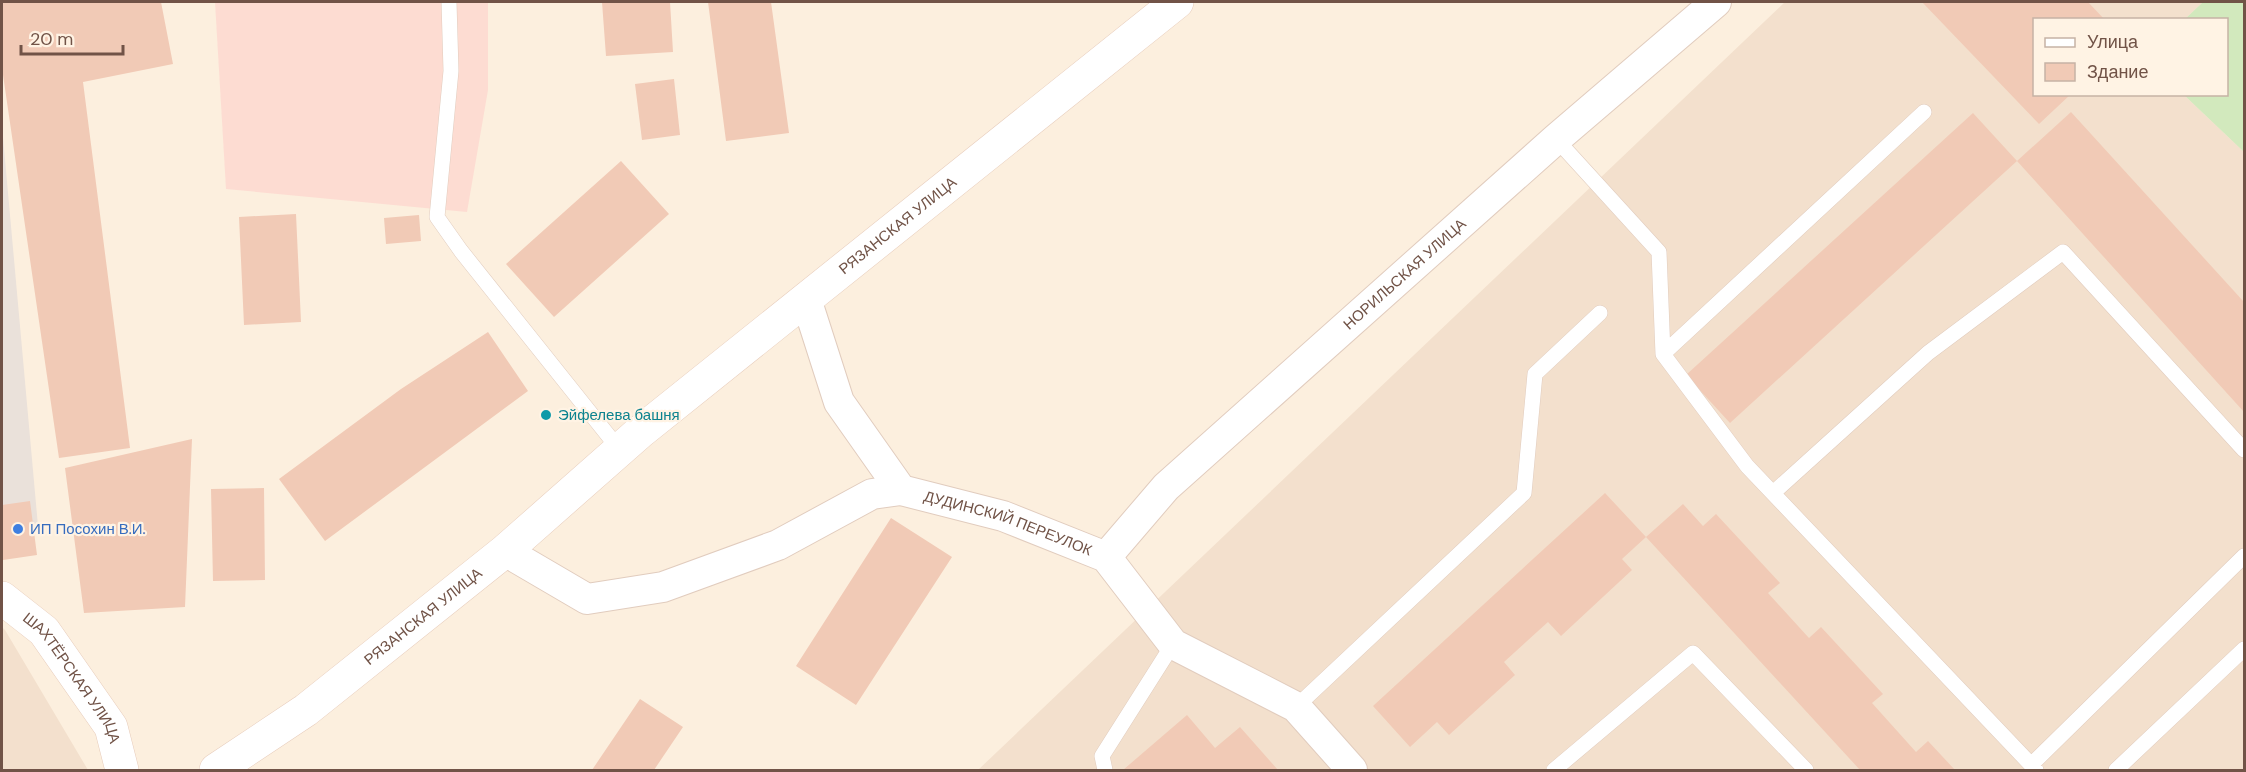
<svg xmlns="http://www.w3.org/2000/svg" width="2246" height="772" viewBox="0 0 2246 772" font-family="'DM Sans',sans-serif">
  <rect width="100%" height="100%" fill="#fcefde"/>
  <!-- residential -->
  <path fill="#f3e0cd" d="M1785,2H2203L2185,19L2034,20V94L2184,95L2244,152V770H978Z
    M2,627L5,630L88,770H2Z"/>
  <!-- commercial -->
  <path fill="#fddcd2" d="M215,2H488V90L467,212L226,189Z"/>
  <!-- industrial -->
  <path fill="#eae1da" d="M2,126L38,526L2,532Z"/>
  <!-- green -->
  <path fill="#d2e9bd" d="M2203,2H2244V152L2184,95L2226,94V20L2185,19Z"/>
  <!-- building -->
  <path fill="#f1cab6" d="M2,2H161L173,64L83,82L130,448L59,458L2,68Z
    M602,2H670L673,52L606,56Z
    M708,2H771L789,133L726,141Z
    M1922,2H2088L2105,20H2034V94H2071L2039,124Z
    M674,79L680,135L642,140L635,84Z
    M2071,112L2244,302V412L2017,161Z
    M1973,113L2017,161L1730,423L1686,375Z
    M621,161L669,214L554,317L506,264Z
    M296,214L301,322L244,325L239,217Z
    M419,215L421,241L386,244L384,218Z
    M488,332L528,391L325,541L279,479L401,389Z
    M192,439L185,607L84,613L65,468Z
    M264,488L265,580L213,581L211,489Z
    M1605,493L1646,537L1622,559L1632,570L1561,636L1548,622L1504,662L1515,675L1449,735L1437,722L1410,747L1373,706Z
    M30,501L37,555L3,560L2,505Z
    M1683,504L1703,526L1716,514L1780,583L1768,593L1809,638L1821,627L1883,694L1872,703L1916,752L1928,741L1955,770H1860L1646,537Z
    M891,518L952,557L856,705L796,666Z
    M640,699L683,727L654,770H592Z
    M1187,715L1215,748L1240,727L1278,770H1123Z"/>
  <g fill="none" stroke-linecap="round" stroke-linejoin="round">
    <defs>
      <path id="lane" d="M449,2L451,71L437,217L461,251L619,449
        M1556,139L1659,252L1663,354L1747,466L2036,770
        M1663,354L1924,112
        M1773,493L1928,353L2063,252L2244,450
        M1296,707L1524,493L1535,374L1600,313
        M2032,764L2244,556
        M1105,770L1102,756L1173,644
        M1554,770L1693,653L1806,770
        M2116,770L2244,649"/>
      <g id="street">
        <path id="s1" d="M806,299L839,402L901,490L1003,516L1106,557L1173,644L1296,707L1352,770"/>
        <path d="M505,551L587,599L663,587L778,545L872,494L901,490"/>
        <path id="s2" d="M1106,557L1166,487L1556,139L1716,2"/>
      </g>
      <g id="secondary">
        <path id="s3" d="M2,598L44,631L111,727L122,770"/>
        <path id="s4" d="M216,770L306,710L505,551L640,432L1177,2"/>
      </g>
    </defs>
    <!-- lane casing -->
    <use href="#lane" stroke="#e1ccbe" stroke-width="16"/>
    <!-- street casing -->
    <use href="#street" stroke="#e1ccbe" stroke-width="32"/>
    <!-- secondary casing -->
    <use href="#secondary" stroke="#e7ccbb" stroke-width="34"/>
    <!-- lane -->
    <use href="#lane" stroke="#fff" stroke-width="15"/>
    <!-- street -->
    <use href="#street" stroke="#fff" stroke-width="30"/>
    <!-- secondary -->
    <use href="#secondary" stroke="#fff" stroke-width="33"/>
  </g>
  <!-- markers -->
  <circle fill="#0f9aa8" stroke="#fff3e4" stroke-width="2" cx="546" cy="415" r="6"/>
  <circle fill="#3f7fe0" stroke="#fff3e4" stroke-width="2" cx="18" cy="529" r="6"/>
  <g text-anchor="middle" stroke-width="4.5" stroke-linejoin="round" paint-order="stroke">
    <!-- street labels -->
    <g font-size="15" fill="#715347" stroke="#fff3e4">
      <text dy="5" stroke="none"><textPath href="#s4" startOffset="873">РЯЗАНСКАЯ УЛИЦА</textPath></text>
      <text dy="5" stroke="none"><textPath href="#s2" startOffset="412">НОРИЛЬСКАЯ УЛИЦА</textPath></text>
      <text dy="5" stroke="none"><textPath href="#s1" startOffset="328">ДУДИНСКИЙ ПЕРЕУЛОК</textPath></text>
      <text dy="5" stroke="none"><textPath href="#s4" startOffset="258">РЯЗАНСКАЯ УЛИЦА</textPath></text>
      <text dy="5" stroke="none"><textPath href="#s3" startOffset="108">ШАХТЁРСКАЯ УЛИЦА</textPath></text>
    </g>
    <!-- culture labels -->
    <g font-size="15" fill="#0d838f" stroke="#fff3e4" text-anchor="start">
      <text x="558" y="420">Эйфелева башня</text>
    </g>
    <!-- shop labels -->
    <g font-size="15" fill="#366cbe" stroke="#fff3e4" text-anchor="start">
      <text x="30" y="534">ИП Посохин В.И.</text>
    </g>
  </g>
  <!-- border -->
  <rect width="2246" height="772" fill="none" stroke="#715347" stroke-width="6"/>
  <!-- legend -->
  <rect x="2033" y="18" width="195" height="78" fill="#fff3e4" stroke="#c6b3a5" stroke-width="1.5"/>
  <rect x="2045" y="38" width="30" height="9" fill="#ffffff" stroke="#c6b3a5" stroke-width="1.5"/>
  <text x="2087" y="48" font-size="18" fill="#715347">Улица</text>
  <rect x="2045" y="63" width="30" height="18" fill="#f1cab6" stroke="#c6b3a5" stroke-width="1.5"/>
  <text x="2087" y="78" font-size="18" fill="#715347">Здание</text>
  <!-- scale -->
  <path d="M21 45v9h102v-9" fill="none" stroke="#715347" stroke-width="3"/>
  <text x="30" y="45" font-size="18" fill="#715347" stroke="#fff3e4" stroke-width="4.5" paint-order="stroke">20 m</text>
</svg>
